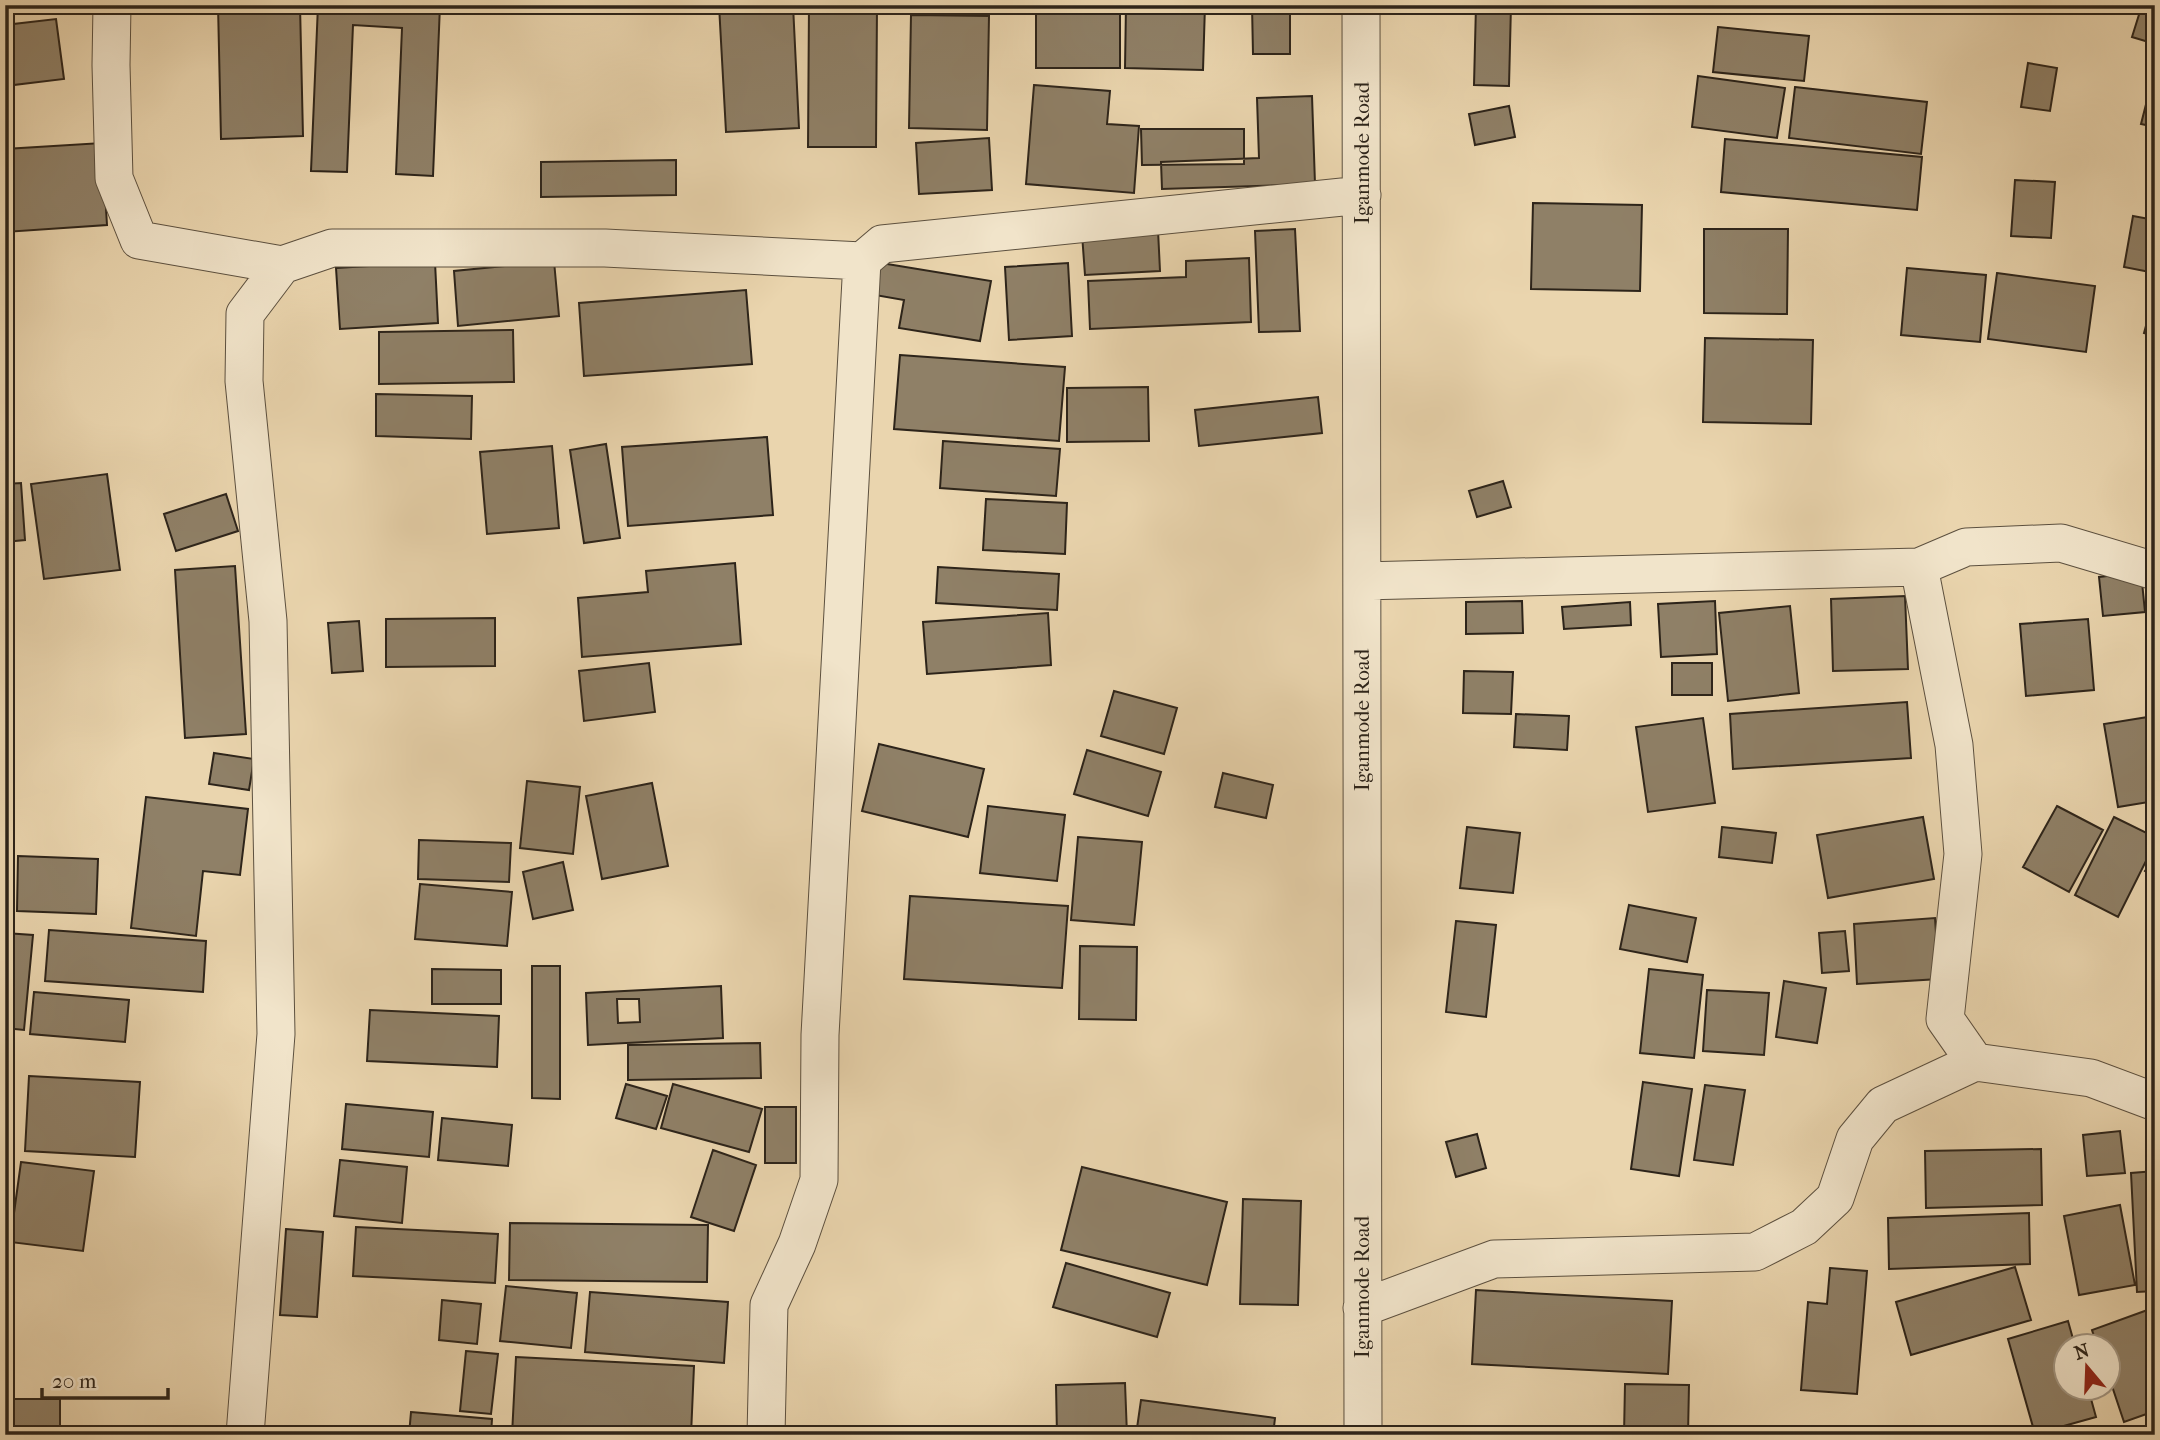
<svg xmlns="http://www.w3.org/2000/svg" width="2160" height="1440" viewBox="0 0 2160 1440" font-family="'IM FELL French Canon',serif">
  <rect width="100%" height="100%" fill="#ead5ae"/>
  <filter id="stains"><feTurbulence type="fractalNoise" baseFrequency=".00286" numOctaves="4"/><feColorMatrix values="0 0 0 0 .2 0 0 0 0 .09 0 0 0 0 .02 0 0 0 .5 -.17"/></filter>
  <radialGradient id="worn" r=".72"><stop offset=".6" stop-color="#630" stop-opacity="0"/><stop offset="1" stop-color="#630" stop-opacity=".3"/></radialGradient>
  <!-- building -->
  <path fill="#8f8067" stroke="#2d241a" stroke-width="2" fill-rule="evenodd" d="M218,5H300L303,136L221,139Z
    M318,5H440L433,176L396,174L402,28L353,25L347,172L311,171Z
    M719,5H793L799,128L726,132Z
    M809,5H877L876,147H808Z
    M1036,5H1120V68H1036Z
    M1126,5H1205L1203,70L1125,68Z
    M1252,5H1290V54H1253Z
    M1476,5H1511L1509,86L1474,85Z
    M1867,5H1895L1893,13Z
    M2142,5H2155V44L2132,37Z
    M911,15L989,16L987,130L909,128Z
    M56,19L64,79L5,86V25Z
    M1718,27L1809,36L1804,81L1713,72Z
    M2028,63L2057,68L2050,111L2021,107Z
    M2155,69V127L2141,124Z
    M1698,76L1785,88L1777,138L1692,127Z
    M1034,85L1110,91L1107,124L1139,126L1134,193L1026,184Z
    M1795,87L1927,102L1921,154L1789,138Z
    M1312,96L1315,184L1162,189L1161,162L1259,158L1257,98Z
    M1509,106L1515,137L1475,145L1469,114Z
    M1141,129H1244V164L1142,165Z
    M989,138L992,190L919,194L916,143Z
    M1725,139L1922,157L1917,210L1721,192Z
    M102,143L107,225L5,232V149Z
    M676,160V195L541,197V162Z
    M2015,180L2055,182L2051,238L2011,236Z
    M1533,203L1642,205L1640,291L1531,289Z
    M2133,216L2155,220V273L2124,267Z
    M1295,229L1300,331L1259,332L1255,231Z
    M1704,229H1788L1787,314L1704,313Z
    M1158,230L1160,271L1085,275L1082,234Z
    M1249,258L1251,322L1090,329L1088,281L1186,277V261Z
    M554,261L559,316L458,326L454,271Z
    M435,262L438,323L340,329L336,268Z
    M881,263L991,281L980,341L899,328L904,300L875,295Z
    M1068,263L1072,336L1009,340L1005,267Z
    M1907,268L1986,275L1980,342L1901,335Z
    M1997,273L2095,286L2086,352L1988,339Z
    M746,290L752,364L584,376L579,303Z
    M2155,293V336L2144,333Z
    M513,330L514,382L379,384V332Z
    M1705,338L1813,340L1811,424L1703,422Z
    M900,355L1065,367L1059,441L894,429Z
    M1148,387L1149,441L1067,442V388Z
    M376,394L472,396L471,439L376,436Z
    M1318,397L1322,433L1199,446L1195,410Z
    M767,437L773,515L628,526L622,447Z
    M943,441L1060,449L1056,496L940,488Z
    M606,444L620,538L584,543L570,450Z
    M552,446L559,528L487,534L480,452Z
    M107,474L120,570L44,579L31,484Z
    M1503,481L1511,507L1477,517L1469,491Z
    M21,483L25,540L5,542V484Z
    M226,494L238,531L176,551L164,514Z
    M986,499L1067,503L1065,554L983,550Z
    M735,563L741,644L582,657L578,598L648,592L646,571Z
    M235,566L246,734L185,738L175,570Z
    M938,567L1059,574L1057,610L936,603Z
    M2141,572L2145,612L2103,616L2099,577Z
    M1905,596L1908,669L1833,671L1831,599Z
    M1522,601L1523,633L1466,634V602Z
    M1715,601L1717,654L1661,657L1658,604Z
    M1630,602L1631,625L1564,629L1562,607Z
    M1790,606L1799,693L1728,701L1719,613Z
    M1048,613L1051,665L927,674L923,622Z
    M495,618V666L386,667V619Z
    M2088,619L2094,690L2026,696L2020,624Z
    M359,621L363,671L332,673L328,623Z
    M649,663L655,712L584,721L579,671Z
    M1672,663H1712V695H1672Z
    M1464,671L1513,672L1511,714L1463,713Z
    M1114,691L1177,708L1164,754L1101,736Z
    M1907,702L1911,758L1733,769L1730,714Z
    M1516,714L1569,716L1567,750L1514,747Z
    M2154,716L2155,801L2118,807L2104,724Z
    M1703,718L1715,803L1648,812L1636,727Z
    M879,744L984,769L968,837L862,811Z
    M1087,750L1161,772L1148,816L1074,794Z
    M214,753L254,759L249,790L209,784Z
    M1223,773L1273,785L1266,818L1215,807Z
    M527,781L580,787L573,854L520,848Z
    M652,783L668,866L602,879L586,796Z
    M146,797L248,809L240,875L203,871L196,936L131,928Z
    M988,806L1065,815L1057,881L980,873Z
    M2057,806L2103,830L2069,892L2023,867Z
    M1923,817L1934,879L1828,898L1817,835Z
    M2114,817L2155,837V843L2118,917L2075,895Z
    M1467,827L1520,833L1513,893L1460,888Z
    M1722,827L1776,833L1772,863L1719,857Z
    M1078,837L1142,842L1134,925L1071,920Z
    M419,840L511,843L509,882L418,879Z
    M18,856L98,859L96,914L17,911Z
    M2155,857V878L2145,871Z
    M563,862L573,910L533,919L523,872Z
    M420,884L512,892L507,946L415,939Z
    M910,896L1068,906L1062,988L904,979Z
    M1629,905L1696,918L1687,962L1620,949Z
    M1935,918L1939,979L1857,984L1854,924Z
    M1456,921L1496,925L1486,1017L1446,1012Z
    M49,930L206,941L203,992L45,981Z
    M1845,931L1849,971L1822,973L1819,933Z
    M5,933L33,935L24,1030L5,1028Z
    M1080,946L1137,947L1136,1020L1079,1019Z
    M532,966H560V1099L532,1098Z
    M432,969L501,970V1004H432Z
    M1649,969L1703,975L1694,1058L1640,1053Z
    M1784,981L1826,988L1817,1043L1776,1037Z
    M721,986L723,1038L588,1045L586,993ZM617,999H639L640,1022L618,1023Z
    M1707,990L1769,993L1764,1055L1703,1051Z
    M34,992L129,1000L125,1042L30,1034Z
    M370,1010L499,1016L497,1067L367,1061Z
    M760,1043L761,1078L628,1080V1045Z
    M29,1076L140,1082L135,1157L25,1151Z
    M1643,1082L1692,1089L1679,1176L1631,1169Z
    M626,1084L667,1096L656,1129L616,1118Z
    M673,1084L762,1109L749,1152L661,1128Z
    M5,1085H10L5,1142Z
    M1705,1085L1745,1090L1733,1165L1694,1160Z
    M346,1104L433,1112L429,1157L342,1149Z
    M765,1107H796V1163H765Z
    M442,1118L512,1125L508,1166L438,1160Z
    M2120,1131L2125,1173L2087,1176L2083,1135Z
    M1477,1134L1486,1168L1456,1177L1446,1142Z
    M2041,1149L2042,1205L1926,1208L1925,1151Z
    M713,1150L756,1165L734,1231L691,1217Z
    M340,1160L407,1167L402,1223L334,1216Z
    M21,1162L94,1171L83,1251L10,1242Z
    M1082,1167L1227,1202L1207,1285L1061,1250Z
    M2155,1171V1291L2137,1292L2131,1173Z
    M1243,1199L1301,1201L1298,1305L1240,1304Z
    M2120,1205L2135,1285L2079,1295L2064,1216Z
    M2029,1213L2030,1264L1889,1269L1888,1218Z
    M510,1223L708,1225L707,1282L509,1280Z
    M356,1227L498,1234L495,1283L353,1276Z
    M286,1229L323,1232L317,1317L280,1315Z
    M1066,1263L1170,1293L1157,1337L1053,1307Z
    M2015,1267L2031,1320L1911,1355L1896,1302Z
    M1830,1268L1867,1271L1857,1394L1801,1390L1808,1302L1827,1304Z
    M506,1286L577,1293L571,1348L500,1341Z
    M1476,1290L1672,1301L1668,1374L1472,1364Z
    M590,1292L728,1302L724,1363L585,1352Z
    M442,1300L481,1304L477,1344L439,1340Z
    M2153,1308L2155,1411L2124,1422L2108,1374V1346H2097L2092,1330Z
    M2068,1321L2075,1346H2066V1388H2088L2096,1417L2035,1434L2008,1339Z
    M466,1351L498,1354L491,1414L460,1411Z
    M516,1357L694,1366L691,1435H512Z
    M1125,1383L1127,1435H1057L1056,1385Z
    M1625,1384L1689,1385L1688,1435H1624Z
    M5,1399H60V1435H5Z
    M1141,1400L1275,1418L1273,1435H1136Z
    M411,1412L492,1419L491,1435H409Z"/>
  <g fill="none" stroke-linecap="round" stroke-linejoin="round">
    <defs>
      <path id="street" d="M112,5L111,65L114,178L139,240L282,265
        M1361,5L1363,1435
        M1919,567L1954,745L1963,854L1945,1019L1975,1062
        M1362,581L1919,567L1966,547L2061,543L2155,571
        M1362,1308L1494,1259L1755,1252L1804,1227L1835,1198L1855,1139L1883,1105L1975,1062L2091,1078L2155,1102
        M245,1435L276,1034L268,621L244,381L245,314L282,265L332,248H605L862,261L882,244L1362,195
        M766,1435L769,1305L797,1244L819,1180L820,1035L862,261"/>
    </defs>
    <!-- street casing -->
    <use href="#street" stroke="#5c503f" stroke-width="39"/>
    <!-- street -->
    <use href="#street" stroke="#f1e4ca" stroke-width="37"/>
  </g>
  <g text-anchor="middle" stroke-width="7" stroke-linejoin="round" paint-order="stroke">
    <!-- street labels -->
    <g font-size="21" fill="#2d241a" stroke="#f1e4ca">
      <text transform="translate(1362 153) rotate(-90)" y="7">Iganmode Road</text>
      <text transform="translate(1362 720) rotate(-90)" y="7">Iganmode Road</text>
      <text transform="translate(1362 1287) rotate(-90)" y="7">Iganmode Road</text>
    </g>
  </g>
  <!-- margin -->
  <rect width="2160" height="1440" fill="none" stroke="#ead5ae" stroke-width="28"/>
  <rect x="7" y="7" width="2146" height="1426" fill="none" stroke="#2d241a" stroke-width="3.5"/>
  <rect x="14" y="14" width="2132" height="1412" fill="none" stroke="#2d241a" stroke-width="2"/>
  <!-- north arrow -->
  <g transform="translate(2087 1367) rotate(341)"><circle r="33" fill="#f1e4ca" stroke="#a39784" stroke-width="2"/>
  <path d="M0-5L12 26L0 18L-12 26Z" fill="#8f2418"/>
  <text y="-10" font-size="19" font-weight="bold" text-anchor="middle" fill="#2d241a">N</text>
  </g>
  <!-- scale -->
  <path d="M42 1388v10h126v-10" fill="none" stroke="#2d241a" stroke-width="3.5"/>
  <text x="52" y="1388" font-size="21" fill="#2d241a" stroke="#f1e4ca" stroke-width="5" paint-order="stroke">20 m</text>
  <rect width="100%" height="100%" filter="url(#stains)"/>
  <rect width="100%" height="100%" fill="url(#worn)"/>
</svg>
